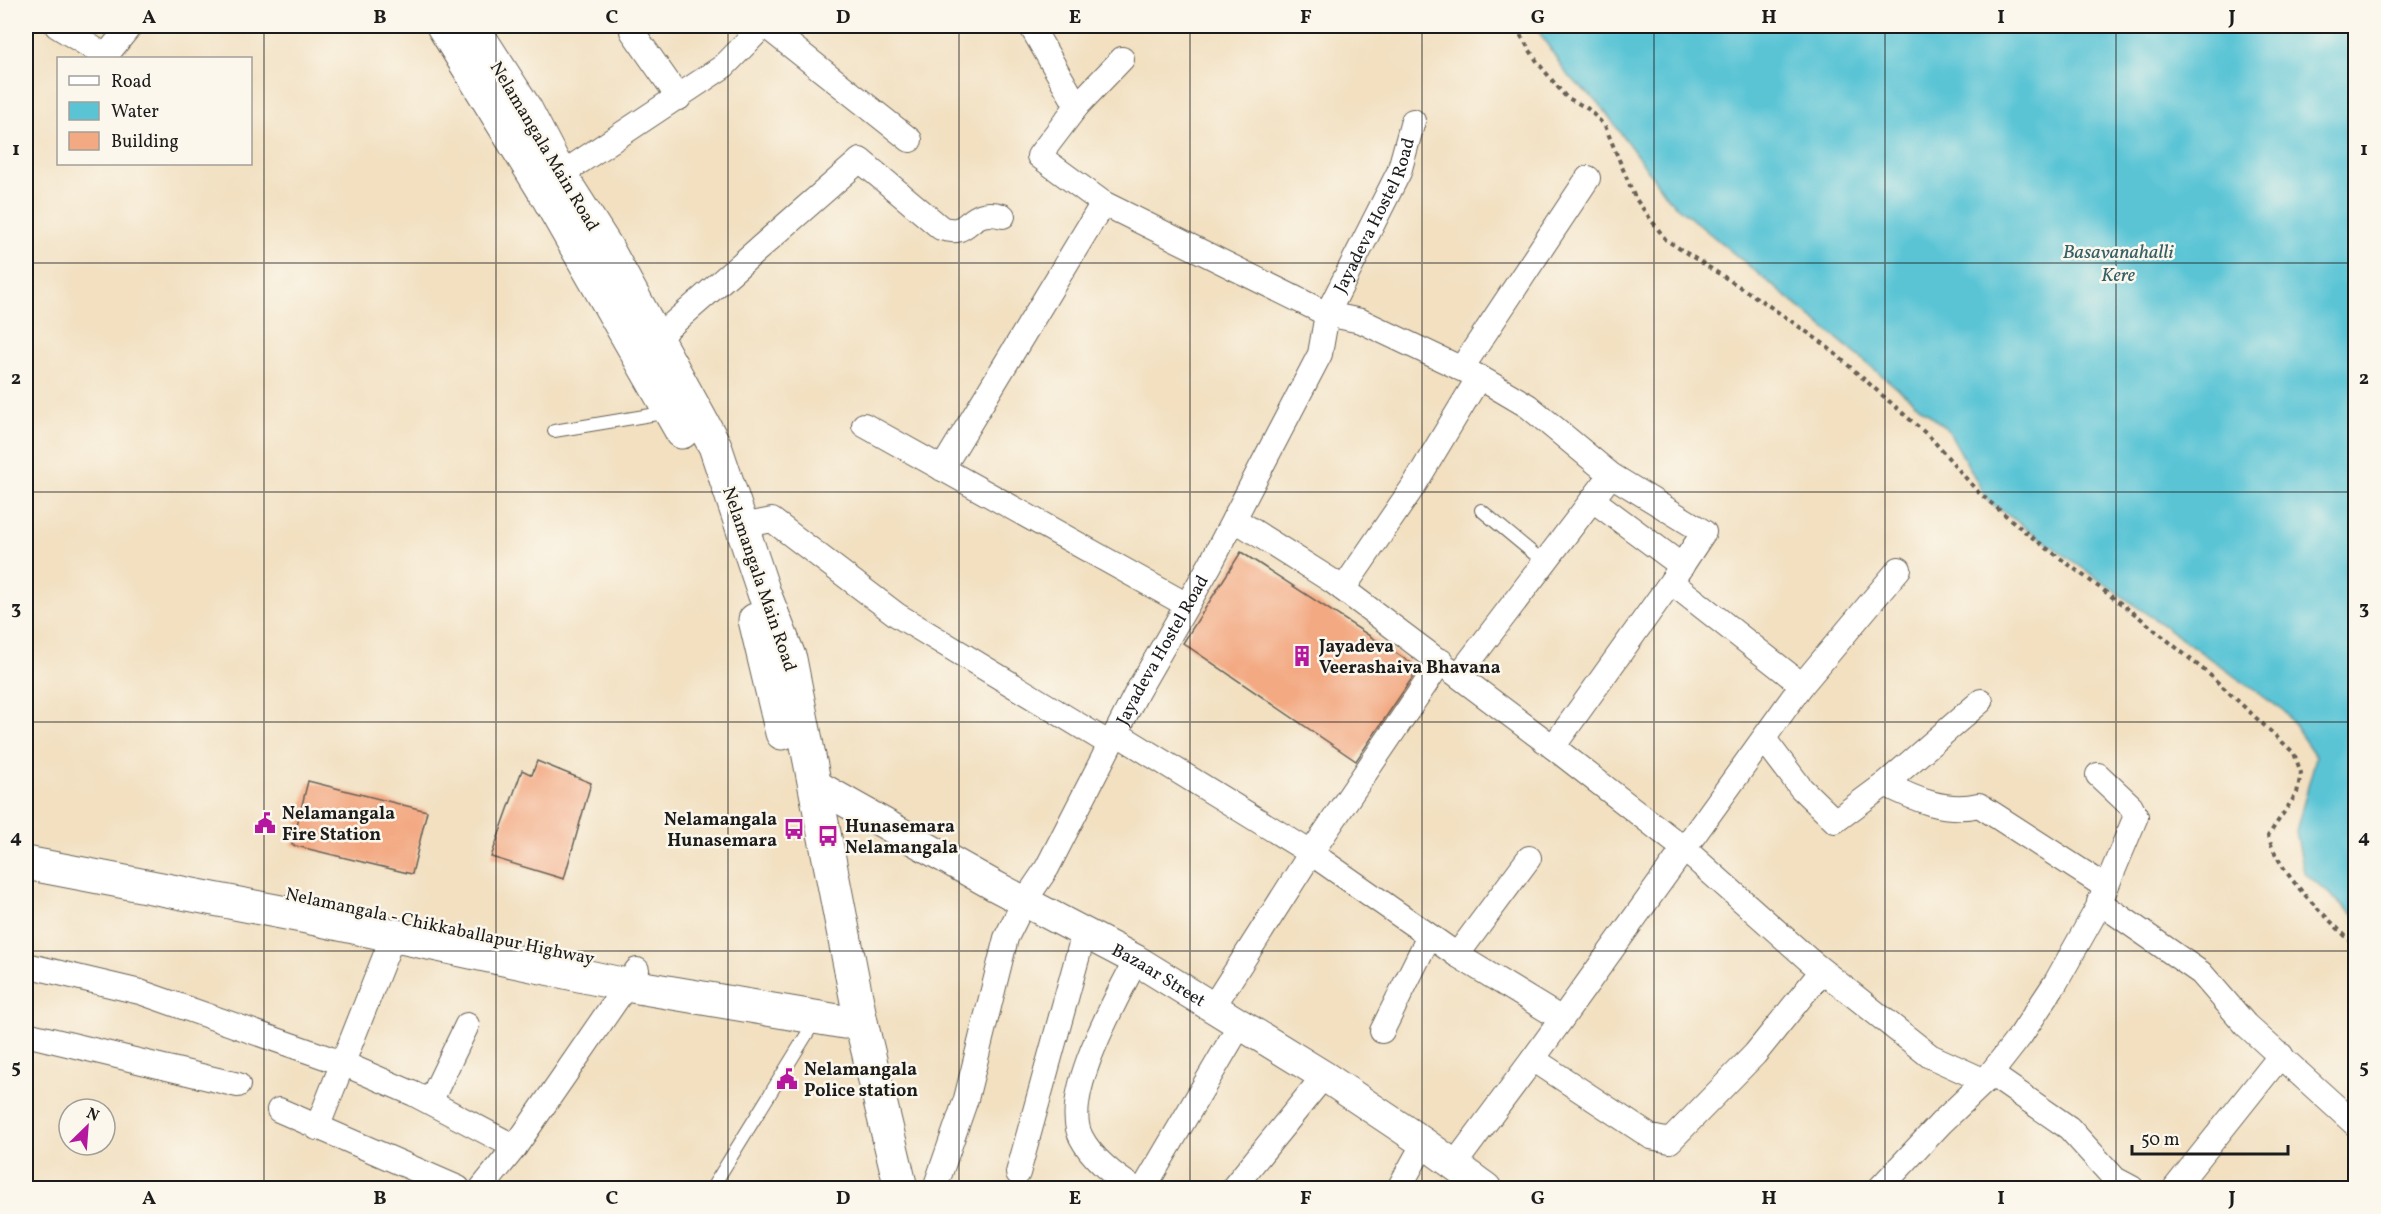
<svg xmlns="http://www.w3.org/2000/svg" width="2381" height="1214" viewBox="0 0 2381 1214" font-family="Vollkorn,serif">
  <rect width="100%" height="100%" fill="#fbf7ec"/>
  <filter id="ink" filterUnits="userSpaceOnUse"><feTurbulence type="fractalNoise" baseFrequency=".0167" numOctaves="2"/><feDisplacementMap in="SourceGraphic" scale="12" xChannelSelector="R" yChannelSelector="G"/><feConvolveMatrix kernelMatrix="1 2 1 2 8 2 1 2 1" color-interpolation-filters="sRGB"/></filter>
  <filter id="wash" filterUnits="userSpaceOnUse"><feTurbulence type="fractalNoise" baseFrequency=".008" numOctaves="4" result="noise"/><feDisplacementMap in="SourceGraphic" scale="24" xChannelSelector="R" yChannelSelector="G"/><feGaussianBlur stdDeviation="1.35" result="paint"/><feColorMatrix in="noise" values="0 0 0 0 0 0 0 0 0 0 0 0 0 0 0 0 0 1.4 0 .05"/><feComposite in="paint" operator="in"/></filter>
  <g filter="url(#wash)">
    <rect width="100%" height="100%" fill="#f2e0c1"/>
    <!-- water -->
    <path fill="#5ac4d5" stroke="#3b7078" stroke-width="1.5" d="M1535,26H2355V916L2304,872L2296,831L2316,757L2285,712L1988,501L1948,430L1669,200L1599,103L1568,76Z"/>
    <g id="blocks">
      <!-- building -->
      <path fill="#f3a982" d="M1241,552L1419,668L1356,761L1183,643Z
        M537,761L591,783L564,879L491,857L522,770L532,775Z
        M308,781L427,811L412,874L292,845Z"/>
    </g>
  </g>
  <g filter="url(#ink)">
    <use href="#blocks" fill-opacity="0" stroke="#676156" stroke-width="1.5"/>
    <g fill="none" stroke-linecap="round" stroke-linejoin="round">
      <defs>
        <path id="service" d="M554,431L669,412
          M1481,510L1545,563
          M712,1188L815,1021"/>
        <g id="minor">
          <path d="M57,26L106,56"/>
          <path d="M638,26L632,31L679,98"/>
          <path d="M766,26L910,140"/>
          <path d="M1031,26L1077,106"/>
          <path d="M104,58L130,26"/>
          <path d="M1122,59L1077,106L1039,156L1103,203L1327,314L1361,321L1479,377L1528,406L1611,475L1704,532L1671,582L1553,747"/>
          <path d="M548,183L724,66L763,26"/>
          <path d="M644,349L860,160L941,228C973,239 965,206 1003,216"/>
          <path d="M1461,369L1588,178"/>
          <path d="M864,425L1187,605"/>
          <path d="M942,469L1103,203"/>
          <path d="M1593,500L1682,566"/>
          <path d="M1234,519L1332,581L1553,747L1683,848L1809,960L1930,1056L1985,1081"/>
          <path d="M742,526L772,520L897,615L1110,744"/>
          <path d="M1671,582L1802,685"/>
          <path d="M1343,589L1413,487L1479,377"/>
          <path d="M1459,675L1611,475"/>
          <path d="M1116,733L1311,853L1457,955L1560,1018"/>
          <path d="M1764,739L1801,788L1835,821L1885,784C1914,799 1946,813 1979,805L2106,887"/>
          <path d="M1885,784L1981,701"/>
          <path d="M2099,902L2201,973L2246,1025L2356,1125"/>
          <path d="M1457,955L1529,858"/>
          <path d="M26,965L140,992L342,1063L414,1094L515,1147"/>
          <path d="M1822,971L1755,1054L1670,1141L1651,1137L1533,1059L1802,685L1899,569"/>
          <path d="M1213,1007L1311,853L1441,661"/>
          <path d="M1382,1031L1429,936"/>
          <path d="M26,1034L238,1085"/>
          <path d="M1991,1074L2069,1128L2115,1179L2132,1188"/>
          <path d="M430,1102L467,1025"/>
          <path d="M279,1110L458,1188"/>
          <path d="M317,1128L393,936"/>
          <path d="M1454,1165L1533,1059"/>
          <path d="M1018,1173L1084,933"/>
          <path d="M482,1188L515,1147L637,970"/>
          <path id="s1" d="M935,1188L966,1099L1006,938L1024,902L1047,868L1137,692L1210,565L1320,354L1327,314L1399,172L1413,121"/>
          <path d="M1134,1188C1115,1177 1091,1157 1081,1137C1060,1096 1117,998 1136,960"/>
          <path d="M1144,1188L1241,1023"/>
          <path d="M1233,1188L1324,1076"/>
          <path d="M1399,1188L1424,1143"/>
          <path d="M1880,1188L1941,1123L1985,1081L2021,1035L2056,982L2097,909L2136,816L2131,806L2098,775"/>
          <path d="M2175,1188L2281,1055"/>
        </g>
        <g id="tertiary">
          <path id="s2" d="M816,785L995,886L1136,960L1324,1076L1424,1143L1486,1188"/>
        </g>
        <path id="secondary" d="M861,1022L901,1188"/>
        <path id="primary" d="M443,26L546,194L682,432
          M755,620L782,733
          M26,863L307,917L626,985L844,1022H861L790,659L764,593L715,446L606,247L560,175L526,110L472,26"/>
      </defs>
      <!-- service casing -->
      <use href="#service" stroke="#676156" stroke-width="14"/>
      <!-- minor casing -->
      <use href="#minor" stroke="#676156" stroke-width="26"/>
      <!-- tertiary casing -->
      <use href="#tertiary" stroke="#676156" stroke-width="32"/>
      <!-- secondary casing -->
      <use href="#secondary" stroke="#676156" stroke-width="35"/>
      <!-- primary casing -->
      <use href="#primary" stroke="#676156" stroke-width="35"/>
      <!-- path -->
      <path stroke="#676156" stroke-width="4" stroke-dasharray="4.5 4.5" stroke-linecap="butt" d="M1520,26L1521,36L1538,63L1566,97L1587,108L1605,126L1635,198L1666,240L1762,301L1824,344L1931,438L1978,492L2029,535L2139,617L2211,676L2294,753L2301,773L2297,793L2268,836C2282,880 2325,914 2356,947"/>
      <!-- service -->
      <use href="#service" stroke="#fff" stroke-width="12"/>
      <!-- minor -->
      <use href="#minor" stroke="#fff" stroke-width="24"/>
      <!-- tertiary -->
      <use href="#tertiary" stroke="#fff" stroke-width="30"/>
      <!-- secondary -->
      <use href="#secondary" stroke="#fff" stroke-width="33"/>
      <!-- primary -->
      <use href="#primary" stroke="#fff" stroke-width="33"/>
    </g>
  </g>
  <!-- grid -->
  <path fill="none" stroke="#1c1c1c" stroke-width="1.5" stroke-opacity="0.55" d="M264,26V1188M496,26V1188M728,26V1188M959,26V1188M1190,26V1188M1422,26V1188M1654,26V1188M1885,26V1188M2116,26V1188M26,263H2356M26,492H2356M26,722H2356M26,951H2356"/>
  <!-- icons -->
  <defs>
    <symbol id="building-bare" viewBox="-9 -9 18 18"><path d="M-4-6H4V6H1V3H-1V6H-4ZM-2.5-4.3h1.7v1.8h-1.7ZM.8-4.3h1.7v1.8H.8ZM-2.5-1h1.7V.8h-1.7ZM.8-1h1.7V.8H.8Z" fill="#b5179e" stroke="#fbf7ec" stroke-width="2.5" paint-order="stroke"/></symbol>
    <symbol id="civic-bare" viewBox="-9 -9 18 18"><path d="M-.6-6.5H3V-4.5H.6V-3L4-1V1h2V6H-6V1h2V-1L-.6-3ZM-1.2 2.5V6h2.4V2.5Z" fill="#b5179e" stroke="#fbf7ec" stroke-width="2.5" paint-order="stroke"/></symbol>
    <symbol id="bus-bare" viewBox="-9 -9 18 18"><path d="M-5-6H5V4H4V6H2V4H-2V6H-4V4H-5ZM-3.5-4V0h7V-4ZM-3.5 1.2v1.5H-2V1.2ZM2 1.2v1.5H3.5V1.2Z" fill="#b5179e" stroke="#fbf7ec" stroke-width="2.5" paint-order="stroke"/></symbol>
  </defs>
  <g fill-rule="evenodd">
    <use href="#building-bare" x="1287" y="641" width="30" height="30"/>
    <use href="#civic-bare" x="250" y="808" width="30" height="30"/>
    <use href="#bus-bare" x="779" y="814" width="30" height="30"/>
    <use href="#bus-bare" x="813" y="821" width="30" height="30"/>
    <use href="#civic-bare" x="772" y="1064" width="30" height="30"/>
  </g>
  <g text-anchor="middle" stroke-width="5" stroke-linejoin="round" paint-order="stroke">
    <!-- street labels -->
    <g font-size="18" fill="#1c1c1c" stroke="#fbf7ec">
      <text transform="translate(545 146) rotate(59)" y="6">Nelamangala Main Road</text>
      <text dy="6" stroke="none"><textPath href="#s1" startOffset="1074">Jayadeva Hostel Road</textPath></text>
      <text transform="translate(760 579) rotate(71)" y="6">Nelamangala Main Road</text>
      <text dy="6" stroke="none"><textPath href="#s1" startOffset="588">Jayadeva Hostel Road</textPath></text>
      <text transform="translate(440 926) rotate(12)" y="6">Nelamangala - Chikkaballapur Highway</text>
      <text dy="6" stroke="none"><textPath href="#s2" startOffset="392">Bazaar Street</textPath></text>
    </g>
    <!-- poi labels -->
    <g font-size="18" font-weight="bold" fill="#1c1c1c" stroke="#fbf7ec" text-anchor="start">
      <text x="1319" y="652">Jayadeva<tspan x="1319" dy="21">Veerashaiva Bhavana</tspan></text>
      <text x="282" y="819">Nelamangala<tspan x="282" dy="21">Fire Station</tspan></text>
      <text x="777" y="825" text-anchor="end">Nelamangala<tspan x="777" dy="21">Hunasemara</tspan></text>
      <text x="845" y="832">Hunasemara<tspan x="845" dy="21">Nelamangala</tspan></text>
      <text x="804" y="1075">Nelamangala<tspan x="804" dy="21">Police station</tspan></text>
    </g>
    <!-- water labels -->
    <g font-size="20" font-style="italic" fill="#355f66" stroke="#fbf7ec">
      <text x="2118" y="258">Basavanahalli<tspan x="2118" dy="23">Kere</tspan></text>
    </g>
  </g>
  <!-- margin -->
  <rect width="2381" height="1214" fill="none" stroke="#fbf7ec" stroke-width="66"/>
  <!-- legend -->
  <rect x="57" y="57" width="195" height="108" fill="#fbf7ec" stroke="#a29f99" stroke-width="1.5"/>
  <rect x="69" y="76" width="30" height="9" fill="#ffffff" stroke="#a29f99" stroke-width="1.5"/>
  <text x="111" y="87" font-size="18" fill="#1c1c1c">Road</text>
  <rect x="69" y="102" width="30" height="18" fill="#5ac4d5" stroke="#a29f99" stroke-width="1.5"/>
  <text x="111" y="117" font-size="18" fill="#1c1c1c">Water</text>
  <rect x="69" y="132" width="30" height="18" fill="#f3a982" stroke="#a29f99" stroke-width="1.5"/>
  <text x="111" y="147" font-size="18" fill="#1c1c1c">Building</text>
  <!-- north arrow -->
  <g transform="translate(87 1127) rotate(25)"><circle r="28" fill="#fbf7ec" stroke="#a29f99" stroke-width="1.5"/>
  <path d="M0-4.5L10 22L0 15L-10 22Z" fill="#b5179e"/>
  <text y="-9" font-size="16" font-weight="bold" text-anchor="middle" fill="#1c1c1c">N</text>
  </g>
  <!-- scale -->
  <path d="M2132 1145v9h156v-9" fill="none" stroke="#1c1c1c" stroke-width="3"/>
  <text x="2141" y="1145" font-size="18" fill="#1c1c1c" stroke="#fbf7ec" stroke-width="4.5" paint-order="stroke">50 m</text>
  <rect x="33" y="33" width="2315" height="1148" fill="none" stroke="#1c1c1c" stroke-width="2"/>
  <g font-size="20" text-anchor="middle" font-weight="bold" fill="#1c1c1c">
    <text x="149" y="23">A</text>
    <text x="380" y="23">B</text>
    <text x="612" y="23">C</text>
    <text x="843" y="23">D</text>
    <text x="1075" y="23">E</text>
    <text x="1306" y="23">F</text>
    <text x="1538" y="23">G</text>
    <text x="1769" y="23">H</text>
    <text x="2001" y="23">I</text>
    <text x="2232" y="23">J</text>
    <text x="16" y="155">1</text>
    <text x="2364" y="155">1</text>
    <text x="16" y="384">2</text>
    <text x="2364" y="384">2</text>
    <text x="16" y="614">3</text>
    <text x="2364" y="614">3</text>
    <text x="16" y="843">4</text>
    <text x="2364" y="843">4</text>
    <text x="16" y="1073">5</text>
    <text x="2364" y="1073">5</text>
    <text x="149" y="1204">A</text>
    <text x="380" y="1204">B</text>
    <text x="612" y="1204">C</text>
    <text x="843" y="1204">D</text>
    <text x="1075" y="1204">E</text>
    <text x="1306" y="1204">F</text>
    <text x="1538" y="1204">G</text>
    <text x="1769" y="1204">H</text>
    <text x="2001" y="1204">I</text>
    <text x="2232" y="1204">J</text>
  </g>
</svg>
